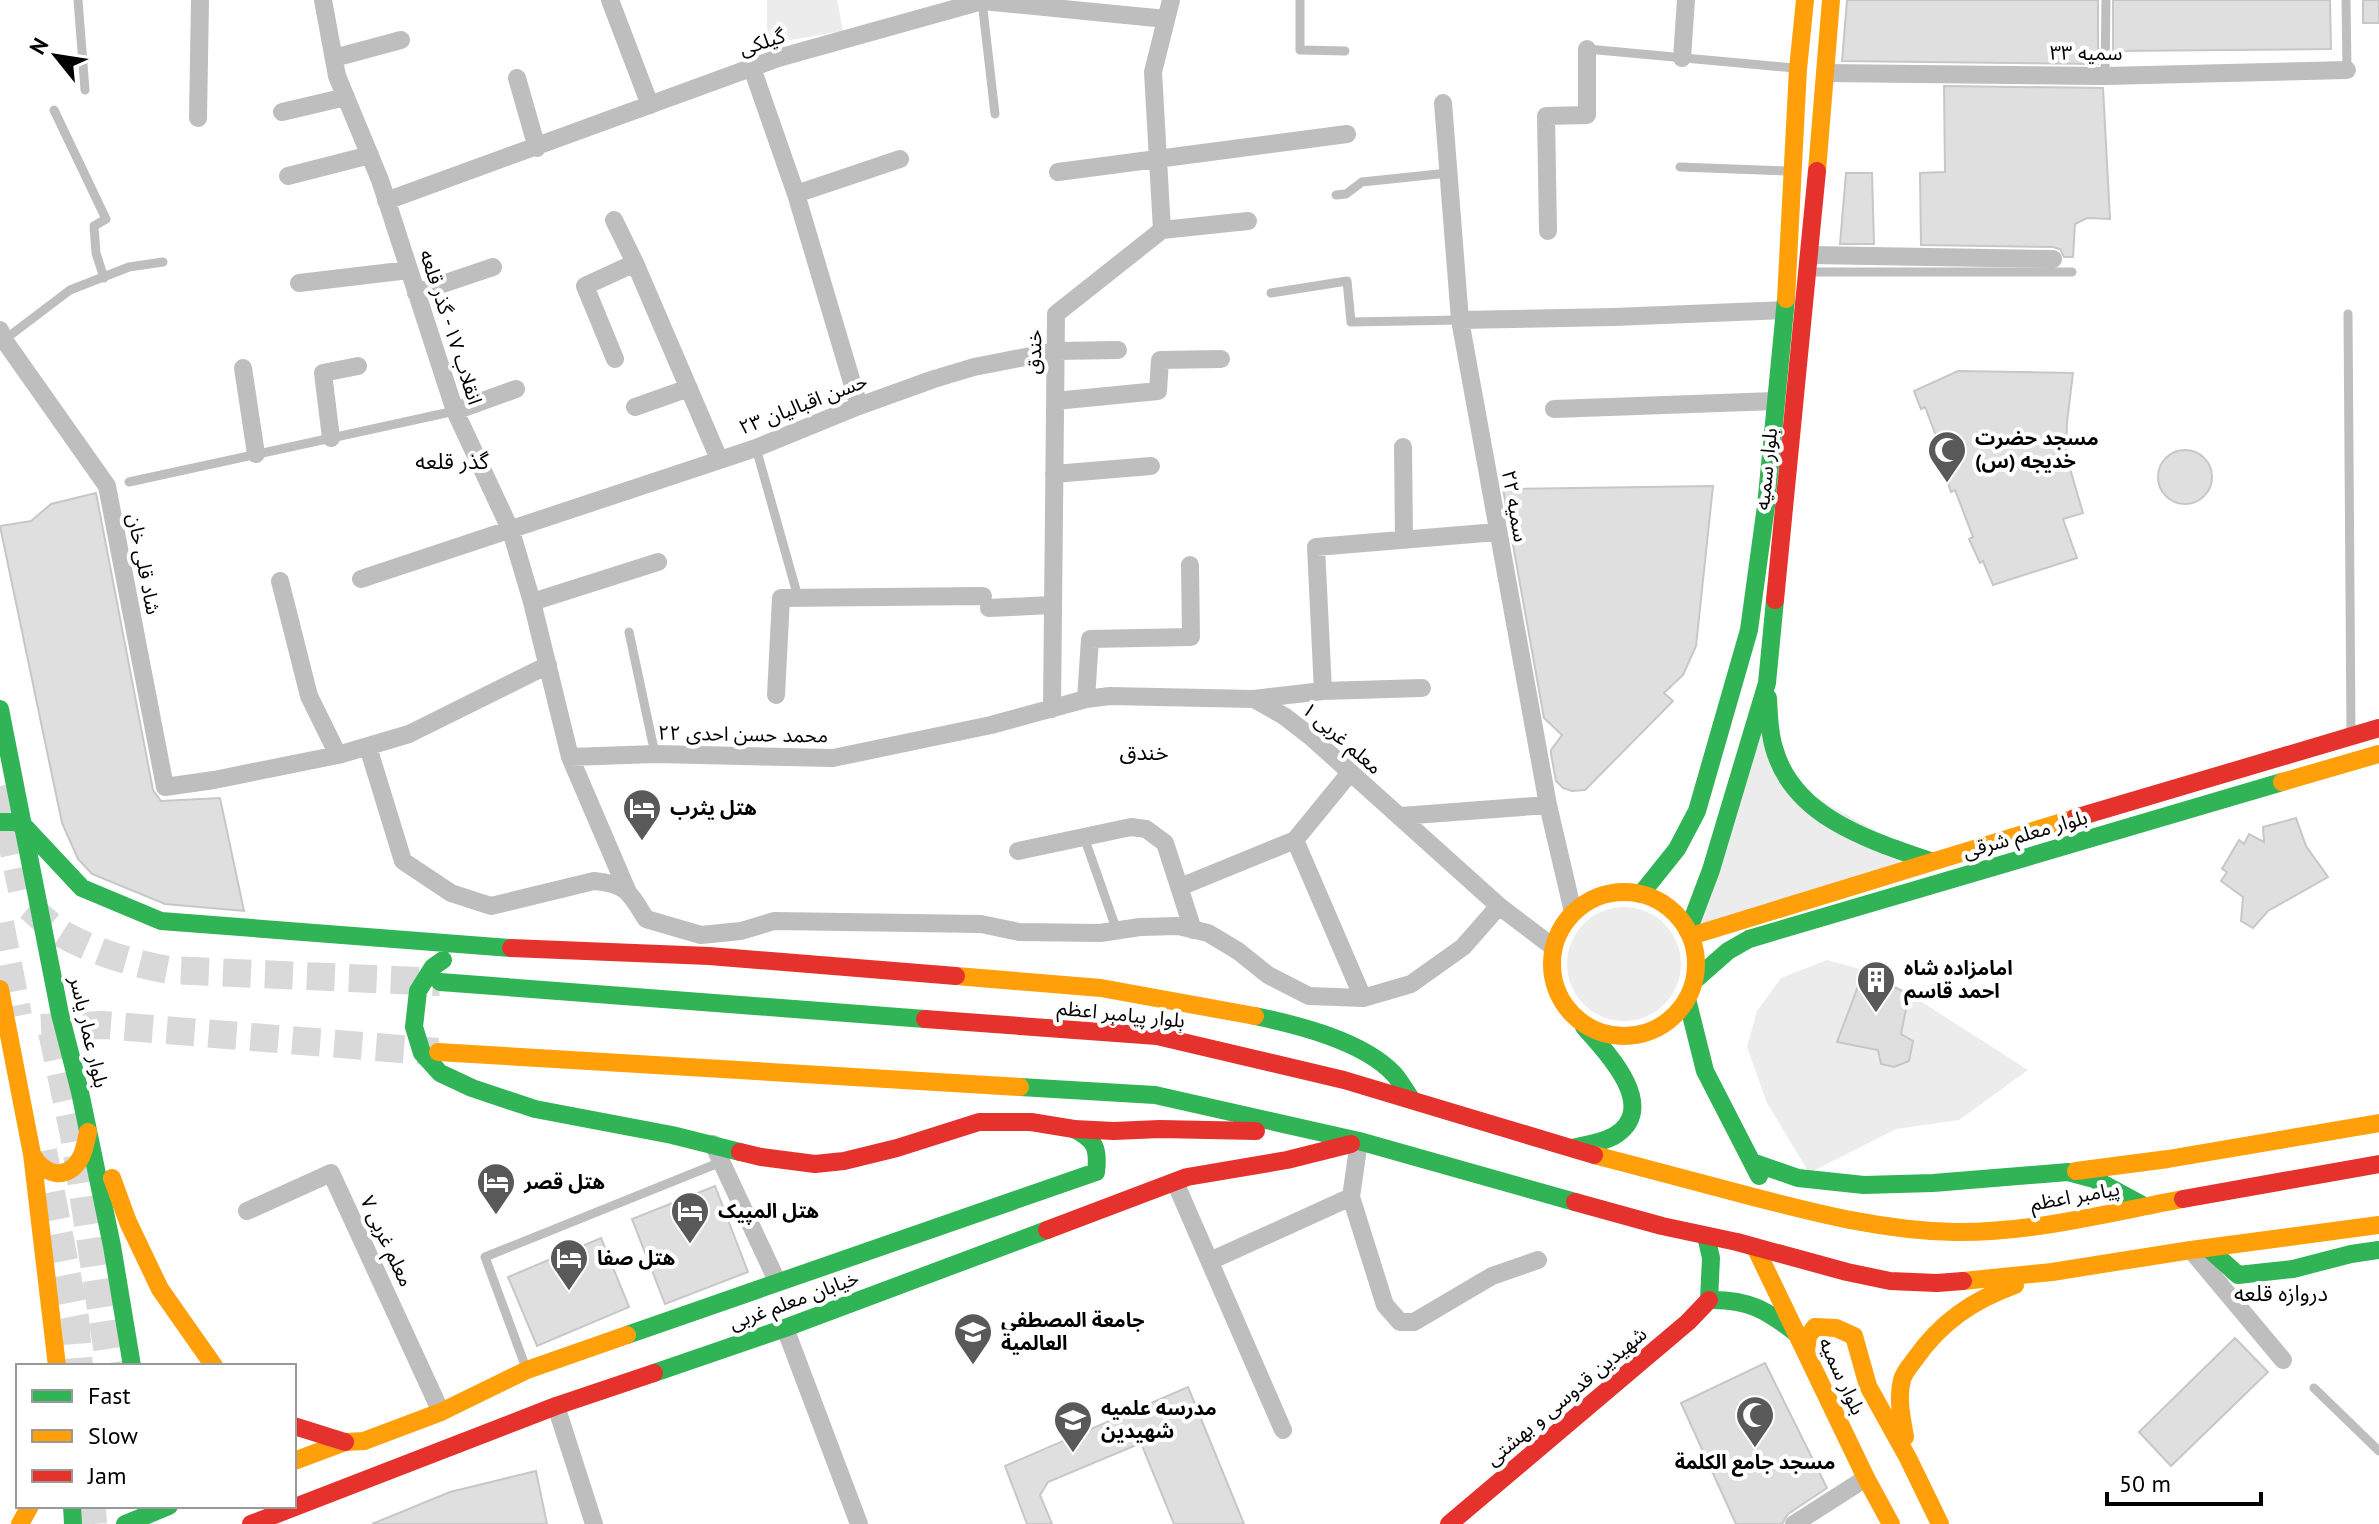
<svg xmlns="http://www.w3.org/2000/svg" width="2379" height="1524" viewBox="0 0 2379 1524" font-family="'PT Sans','Noto Sans Arabic',sans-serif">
  <rect width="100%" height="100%" fill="#fff"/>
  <!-- green -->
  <path fill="#ececec" d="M767,0H837L843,31L767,44Z
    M1767,683L1793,785L1930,861L1690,933Z
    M1567 964a57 57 0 1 1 114 0a57 57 0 1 1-114 0Z
    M1827,960L1878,974L2028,1070L1959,1120L1896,1129L1809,1173L1767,1103L1747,1047L1757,1011L1781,978Z"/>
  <!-- building -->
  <path fill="#dfdfdf" stroke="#c7c7c7" stroke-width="2" d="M1847,0H2098V64L1842,61Z
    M2113,0H2330L2331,49L2113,51Z
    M2363,0H2379V23H2363Z
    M1944,86L2103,88L2110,219L2087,218L2075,224L2073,257H2064L2060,249L2053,247L1921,245L1920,173L1945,172Z
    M1846,173H1872L1874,244H1840Z
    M1958,371L2073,373L2067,422L2066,455L2083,513L2063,519L2077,558L1993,585L1983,561L1980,563L1969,539L1973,537L1955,490L1951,492L1940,459L1944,457L1925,407L1921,409L1914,391Z
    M2158 477a27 27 0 1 1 54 0a27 27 0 1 1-54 0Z
    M1713,486L1696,646L1683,675L1664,693L1673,701L1585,790L1572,791L1563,788L1556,781L1551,754V750L1562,735L1544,718L1503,489Z
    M96,493L153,790L161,801L220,798L244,911L165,904L92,874L78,859L62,823L0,526L31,521L51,504Z
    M2296,818L2306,846L2328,877L2268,911L2253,928L2241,921L2243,897L2221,881L2227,872L2222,869L2239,840L2244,844L2249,834L2264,842L2263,827Z
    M1863,973L1909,994L1901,1034L1913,1041L1909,1061L1894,1067L1881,1064L1878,1050L1837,1042Z
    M715,1186L748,1272L665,1304L632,1219Z
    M601,1238L629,1307L537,1346L508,1277Z
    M2235,1338L2268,1372L2171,1466L2139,1432Z
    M1765,1363L1827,1488L1788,1514L1782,1524H1736L1681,1403Z
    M1188,1387L1244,1524H1174L1141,1443L1048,1482L1040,1495L1052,1524H1027L1005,1466Z
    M536,1471L547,1524H372L450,1492Z"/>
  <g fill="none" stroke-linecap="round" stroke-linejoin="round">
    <!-- primary-tunnel -->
    <path stroke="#d9d9d9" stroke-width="28" stroke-dasharray="28 14" stroke-linecap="butt" d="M0,786L22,890
      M29,907C40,916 52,928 64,935C97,953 132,963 168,970L440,982
      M0,923L18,1016
      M41,1028L103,1025L438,1052
      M52,1032L74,1135L110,1366
      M43,1151L75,1318L79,1366
      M92,1506L93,1524"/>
    <!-- lane -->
    <path stroke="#bebebe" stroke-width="9" d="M78,0L85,90
      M1300,0V50L1345,51
      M2346,0L2347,70
      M982,1L995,114
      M1587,49L1794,68
      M2105,76L2106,0
      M54,110L106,219L94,226L96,253L104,278
      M1680,167L1788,171
      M1336,195L1346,194L1362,182L1448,173
      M1812,272H2072
      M1271,293L1347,281L1351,322L1460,320
      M2348,314L2351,734
      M4,340L70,290L129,267L163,262
      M756,448L798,597
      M129,482L455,411
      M629,632L655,754
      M1084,837L1117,931
      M526,1368L485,1257L721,1162
      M2314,1388L2379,1451"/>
    <!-- street -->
    <path stroke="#bebebe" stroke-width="18" d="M323,0L337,76L380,180L455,411L511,531L532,602L570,757L655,754L833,758L991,725L1086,699L1110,696L1254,699L1284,716L1310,736L1499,906L1553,947
      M610,0L650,105
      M334,58L401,40
      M1682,58L1686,0
      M752,68L796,194L859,406
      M1825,73L2105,76L2347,70
      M517,78L537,148
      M1443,103L1460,320L1548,805L1573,912
      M282,112L346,97
      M198,118L200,0
      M1058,172L1347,134
      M288,176L370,155
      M796,194L900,159
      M386,201L778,58L982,1L1166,19
      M614,220L635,263L585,286L615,359
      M1162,230L1248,221
      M1548,231L1546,116L1587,115V49
      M1810,255L2053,259
      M635,263L719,459
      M299,283L409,270
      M416,293L493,267
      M1460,320L1614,317L1785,310
      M0,330L4,340L107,486L165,787L214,780L338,755L409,734L548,665
      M243,368L256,454
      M1055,401L1158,391L1160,360L1221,359
      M635,407L689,388
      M1554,409L1775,401
      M455,411L516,389
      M331,438L323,373L358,366
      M1403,447L1404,539
      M1054,474L1151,466
      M361,579L756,448L859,406L934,379L974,367L1056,351L1118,350
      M280,581L309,696L338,755
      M532,602L658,562
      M989,608L1052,605
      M1323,691L1316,547L1497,532
      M776,695L781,598L983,596
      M1086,699L1090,639L1191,637L1190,565
      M1254,699L1323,691L1422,688
      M1052,709L1056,314L1162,230L1153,72L1171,0
      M368,747L403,861L451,893L491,906L594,881C627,884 629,892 646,919L701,935L741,931L774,921L981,924L1019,932L1100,933L1140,927L1178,926L1208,933L1238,951L1268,975L1309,996L1363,998L1411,984L1463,947L1499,906
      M570,757L627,890
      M1401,816L1548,805
      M1295,840L1363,998
      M1018,851L1131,827L1146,829L1165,843L1193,930
      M1180,887L1295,840L1349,774
      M1359,1141L1351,1197L1385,1305L1400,1322H1414L1492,1276L1538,1260
      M713,1144L777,1281
      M1175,1182L1283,1430
      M247,1211L331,1173L441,1412
      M2191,1250L2283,1360
      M1210,1261L1351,1197
      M785,1328L859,1524
      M556,1406L594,1524
      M1794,1524L1866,1478"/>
    <!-- fast -->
    <path stroke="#30b455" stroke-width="18" d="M1768,698C1769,715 1769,732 1774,748C1793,817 1869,840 1930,861
      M0,709L60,1014L80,1092L112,1246L132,1366
      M0,822H14L23,825L82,888L161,921L511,948
      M1641,894L1677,849L1697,811L1749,630L1766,506L1786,299
      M1688,931L1711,870L1767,683L1775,600
      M443,960L433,967L418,991L414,1027L422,1053L440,1073L472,1088L535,1109L672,1135L740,1152
      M1695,980L1728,951L1749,939L2282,782
      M440,982L925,1019
      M1687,999L1705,1071L1759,1176
      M1255,1016C1298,1025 1363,1041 1394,1074C1401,1082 1406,1092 1412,1100
      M1020,1087L1155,1095L1359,1141L1575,1202
      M1572,1148C1586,1145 1601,1143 1614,1136C1661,1108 1606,1051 1584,1027
      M1752,1162L1798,1178L1864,1185L1933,1183L2068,1172L2094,1179L2144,1206
      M1706,1236L1711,1258L1709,1300
      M2208,1248L2238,1275L2293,1269L2351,1254L2379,1250
      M1709,1300C1748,1299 1767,1310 1797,1334
      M627,1335L1096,1172C1099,1149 1095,1139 1074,1129
      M654,1373L785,1328L1047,1230
      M72,1506L73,1524
      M125,1524L169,1506"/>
    <!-- slow -->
    <path stroke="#ff9f0a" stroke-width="18" d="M1817,171L1831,0
      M1786,299L1798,69L1805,0
      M2282,782L2379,754
      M1552 964a72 72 0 1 1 144 0a72 72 0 1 1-144 0Z
      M1691,936L2075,818
      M956,976L1101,988L1255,1016
      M0,989L32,1154L57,1366
      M438,1052L1020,1087
      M32,1154C44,1176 68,1182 81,1157C85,1149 86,1140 88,1132
      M1594,1155C1645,1168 1696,1182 1746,1195C1816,1213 1883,1231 1955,1232C2031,1233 2108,1213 2183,1199
      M2076,1171L2168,1159L2379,1123
      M112,1178L128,1222L160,1289L214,1366
      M1755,1247L1866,1478L1891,1524
      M1963,1281L2052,1272L2191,1250L2379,1225
      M1806,1351L1808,1336L1815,1327L1836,1328L1854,1336L1868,1386L1908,1458L1940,1524
      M1905,1437C1902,1418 1897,1399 1902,1380C1904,1372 1910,1366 1915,1359C1941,1322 1973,1300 2015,1285
      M294,1461L345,1442L364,1441L441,1412L527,1370L627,1335
      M20,1524L30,1506"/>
    <!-- jam -->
    <path stroke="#e5322d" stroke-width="18" d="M1775,600L1817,171
      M2075,818L2379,728
      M511,948L709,956L956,976
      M925,1019L1157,1036L1344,1080L1594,1155
      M740,1152L761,1157L815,1164L844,1161L897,1148L979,1122H1031L1074,1129L1114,1131L1160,1129L1256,1131
      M2183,1199L2379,1164
      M1575,1202L1662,1226L1737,1242L1847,1272L1890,1281L1937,1283L1963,1281
      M1047,1230L1187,1177L1287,1160L1351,1144
      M294,1426L345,1442
      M251,1524L556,1406L654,1373
      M1449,1524L1688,1322L1709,1300"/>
  </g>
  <!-- icons -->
  <defs>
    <symbol id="mosque-pin" viewBox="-11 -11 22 30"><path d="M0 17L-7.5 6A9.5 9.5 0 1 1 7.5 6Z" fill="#595959" stroke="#fff"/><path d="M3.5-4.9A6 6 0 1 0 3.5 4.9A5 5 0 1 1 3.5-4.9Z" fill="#fff"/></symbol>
    <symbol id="hotel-pin" viewBox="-11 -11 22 30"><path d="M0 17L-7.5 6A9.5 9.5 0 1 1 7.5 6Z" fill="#595959" stroke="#fff"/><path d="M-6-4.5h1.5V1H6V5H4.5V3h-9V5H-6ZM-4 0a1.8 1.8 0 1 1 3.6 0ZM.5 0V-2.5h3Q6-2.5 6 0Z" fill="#fff"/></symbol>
    <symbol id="building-pin" viewBox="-11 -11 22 30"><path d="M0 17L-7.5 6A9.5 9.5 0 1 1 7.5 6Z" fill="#595959" stroke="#fff"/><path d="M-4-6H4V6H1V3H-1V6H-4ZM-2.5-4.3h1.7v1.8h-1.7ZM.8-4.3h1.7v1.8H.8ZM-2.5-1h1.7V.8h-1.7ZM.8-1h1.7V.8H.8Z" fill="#fff"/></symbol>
    <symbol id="university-pin" viewBox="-11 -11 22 30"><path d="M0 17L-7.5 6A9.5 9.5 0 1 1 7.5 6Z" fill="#595959" stroke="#fff"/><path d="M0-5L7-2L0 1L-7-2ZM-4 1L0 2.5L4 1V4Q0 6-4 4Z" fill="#fff"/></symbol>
    <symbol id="school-pin" viewBox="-11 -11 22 30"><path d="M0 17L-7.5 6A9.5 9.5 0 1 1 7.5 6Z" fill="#595959" stroke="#fff"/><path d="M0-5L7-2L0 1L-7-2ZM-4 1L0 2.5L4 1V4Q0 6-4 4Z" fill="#fff"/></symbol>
  </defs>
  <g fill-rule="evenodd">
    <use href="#mosque-pin" x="1925" y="428" width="44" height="60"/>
    <use href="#hotel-pin" x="620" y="786" width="44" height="60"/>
    <use href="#building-pin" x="1854" y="958" width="44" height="60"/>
    <use href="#hotel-pin" x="474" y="1160" width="44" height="60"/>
    <use href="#hotel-pin" x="668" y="1189" width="44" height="60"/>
    <use href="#hotel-pin" x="547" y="1236" width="44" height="60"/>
    <use href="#university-pin" x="951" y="1310" width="44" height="60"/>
    <use href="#mosque-pin" x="1733" y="1393" width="44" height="60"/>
    <use href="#school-pin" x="1051" y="1398" width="44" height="60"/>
  </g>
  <g text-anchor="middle" stroke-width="8" stroke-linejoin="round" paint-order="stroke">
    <!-- street labels -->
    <g font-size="20" fill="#000" stroke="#fff">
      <text transform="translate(762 42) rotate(-18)" y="7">گیلکی</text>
      <text x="2086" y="60">سمیه ۳۳</text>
      <text transform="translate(451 327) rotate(72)" y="7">انقلاب ۱۷ - گذر قلعه</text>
      <text transform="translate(1034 352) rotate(-89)" y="7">خندق</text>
      <text transform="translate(803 404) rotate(-21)" y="7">۲۳ حسن اقبالیان</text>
      <text transform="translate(1766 469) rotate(-84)" y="7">بلوار سمیه</text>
      <text transform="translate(1515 506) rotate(80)" y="7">سمیه ۲۲</text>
      <text transform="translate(144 564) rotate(79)" y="7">شاد قلی خان</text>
      <text transform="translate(743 734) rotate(1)" y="7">۲۲ محمد حسن احدی</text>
      <text transform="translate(1342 738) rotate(41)" y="7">معلم غربی ۱</text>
      <text transform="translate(2025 834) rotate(-16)" y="7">بلوار معلم شرقی</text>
      <text transform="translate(1121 1014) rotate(6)" y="7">بلوار پیامبر اعظم</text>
      <text transform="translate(89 1032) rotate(77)" y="7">بلوار عمار یاسر</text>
      <text transform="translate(2075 1196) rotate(-10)" y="7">پیامبر اعظم</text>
      <text transform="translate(387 1241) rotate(65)" y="7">معلم غربی ۷</text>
      <text transform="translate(794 1300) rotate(-20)" y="7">خیابان معلم غربی</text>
      <text transform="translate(1842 1376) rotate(65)" y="7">بلوار سمیه</text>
      <text transform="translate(1566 1396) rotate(-40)" y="7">شهیدین قدوسی و بهشتی</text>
    </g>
    <!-- poi labels -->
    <g font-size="20" font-weight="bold" fill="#000" stroke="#fff" text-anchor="start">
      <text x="1975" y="445">مسجد حضرت<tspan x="1975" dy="23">خدیجه (س)</tspan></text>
      <text x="670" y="815">هتل یثرب</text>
      <text x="1904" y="975">امامزاده شاه<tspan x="1904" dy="23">احمد قاسم</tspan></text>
      <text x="524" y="1189">هتل قصر</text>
      <text x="718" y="1218">هتل المپیک</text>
      <text x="597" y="1265">هتل صفا</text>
      <text x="1001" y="1327">جامعة المصطفی<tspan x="1001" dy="23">العالمیة</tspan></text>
      <text x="1101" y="1415">مدرسه علمیه<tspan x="1101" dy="23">شهیدین</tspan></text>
      <text x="1755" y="1469" text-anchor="middle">مسجد جامع الکلمة</text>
    </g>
    <!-- neighbourhood labels -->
    <g font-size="22" fill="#000" stroke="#fff">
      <text x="452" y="469">گذر قلعه</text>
      <text x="1144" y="760">خندق</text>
      <text x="2281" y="1301">دروازه قلعه</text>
    </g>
  </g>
  <!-- legend -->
  <rect x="16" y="1364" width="280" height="144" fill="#ffffff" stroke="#999999" stroke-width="2"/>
  <rect x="32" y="1390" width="40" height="12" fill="#30b455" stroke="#999999" stroke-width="2"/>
  <text x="88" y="1404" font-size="24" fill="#000000">Fast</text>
  <rect x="32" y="1430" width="40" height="12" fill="#ff9f0a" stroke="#999999" stroke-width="2"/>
  <text x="88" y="1444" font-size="24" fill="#000000">Slow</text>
  <rect x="32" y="1470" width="40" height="12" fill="#e5322d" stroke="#999999" stroke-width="2"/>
  <text x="88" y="1484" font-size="24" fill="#000000">Jam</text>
  <!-- north arrow -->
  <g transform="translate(56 56) rotate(300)" stroke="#ffffff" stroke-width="6" paint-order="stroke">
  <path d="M0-6L14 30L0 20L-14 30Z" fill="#000000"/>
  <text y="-12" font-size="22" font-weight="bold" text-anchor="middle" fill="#000000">N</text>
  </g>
  <!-- scale -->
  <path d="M2107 1492v12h154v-12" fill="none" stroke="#000000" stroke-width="4"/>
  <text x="2119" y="1492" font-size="24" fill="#000000" stroke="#ffffff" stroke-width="6" paint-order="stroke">50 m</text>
</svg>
